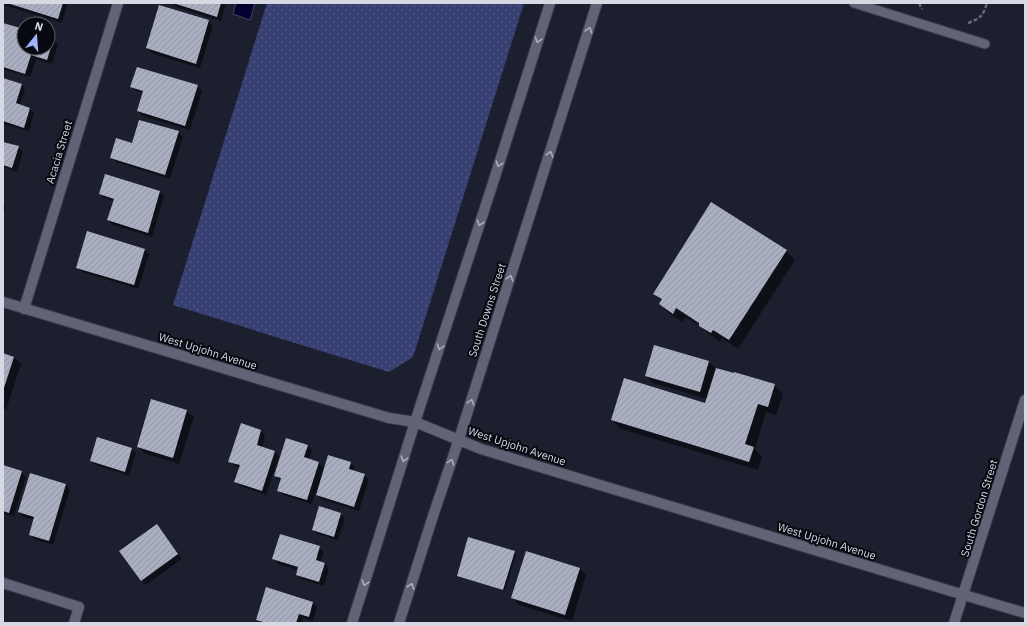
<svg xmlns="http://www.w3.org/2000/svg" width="1028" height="626" viewBox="0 0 1028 626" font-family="'IBM Plex Sans',sans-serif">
  <defs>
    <pattern id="grass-dots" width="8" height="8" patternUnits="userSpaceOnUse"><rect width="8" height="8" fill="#384073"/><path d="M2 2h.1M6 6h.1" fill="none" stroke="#545b87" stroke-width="1.8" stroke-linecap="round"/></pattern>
    <pattern id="building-hatch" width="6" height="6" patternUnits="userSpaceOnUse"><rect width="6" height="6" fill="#a9aec1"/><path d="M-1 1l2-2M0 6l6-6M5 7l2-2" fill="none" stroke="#8f93a2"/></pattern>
  </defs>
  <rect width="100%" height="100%" fill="#1c1f2e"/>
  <!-- grass -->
  <path fill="url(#grass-dots)" d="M267,3H524L413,357L389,372L173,305Z"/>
  <!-- water -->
  <path fill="#05002f" stroke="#444165" d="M236,3H255L250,20L233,14Z"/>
  <!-- shadow -->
  <path fill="#0007" d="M3,3H68L62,23L4,5Z
    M172,3H226L221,21L176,7Z
    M208,21L213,26L200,68L151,53L147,48Z
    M3,24L24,30V48H48V38L53,39L58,44L52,64L36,59L30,77L3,69Z
    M3,79L21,84L25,89L20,106L30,109L34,113L29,131L3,124Z
    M197,86L202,91L190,130L142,116L138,111L143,93L136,91L132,87Z
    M178,132L183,137L170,179L116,162L111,158L133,144Z
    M3,143L18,147L23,152L17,172L3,167Z
    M160,192L164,196L152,237L113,225L108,220L114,201L104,198L100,194Z
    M3,204L6,207L3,217Z
    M144,249L149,254L138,289L82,272L77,268Z
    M786,251L795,260L738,349L722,338L720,342L709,334L700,326L685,317L682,322L669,313L660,304L662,301L654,293Z
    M655,346L709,362L716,369L774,385L783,394L776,415L766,412L755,449L762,457L758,470L621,429L612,420L706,404L707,399L653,383L646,376Z
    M3,354L14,357L21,364L6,410L3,409Z
    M187,411L194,417L179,464L144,453L138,447Z
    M261,431L265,435L262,447L274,451L279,456L266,495L240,486L236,482L240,468L234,466L230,461Z
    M97,438L132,449L136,453L129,476L95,465L91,461Z
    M308,446L312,450L309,460L319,463L325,469L350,463L355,467L353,471L364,475L369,479L359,511L321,499L315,493L312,504L283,495L278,491L281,481L275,476Z
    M3,466L21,472L26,477L14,516L3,513Z
    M31,475L66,485L70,490L53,545L34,539L30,534L34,520L23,517L19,512Z
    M340,514L345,518L338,540L317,534L313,530Z
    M161,530L182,559L146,585L141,580Z
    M319,547L324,552L320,562L325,563L329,568L324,586L301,579L297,574L298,570L278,564L274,559Z
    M514,552L516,554L505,591L460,577L458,575Z
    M579,568L586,575L572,621L519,605L513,598Z
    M267,589L313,603L317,607L313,621L303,618L302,623H261L258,619Z"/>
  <!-- building -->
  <path fill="url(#building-hatch)" d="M7,3H63L58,19Z
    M173,3H221L217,17Z
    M159,5L209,20L196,64L146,48Z
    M3,23L24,29V48H48V37L54,38L47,60L31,55L25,74L3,67Z
    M137,67L198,85L185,126L137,111L143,91L130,87Z
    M3,78L22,84L16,103L30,108L24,128L3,121Z
    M139,120L179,131L165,175L110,158L116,138L132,143Z
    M3,142L19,146L12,168L3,165Z
    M105,174L160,191L148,233L107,220L114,199L99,194Z
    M711,202L787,250L729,340L713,330L711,333L699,326V323L676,308L673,314L659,304L662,299L653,294Z
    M87,231L145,249L134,285L76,268Z
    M654,345L709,361L700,392L645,376Z
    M3,353L14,357L3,391Z
    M716,368L734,373V372L775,384L768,407L758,404L745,444L754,447L749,462L611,420L624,378L705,403Z
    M151,399L187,410L173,458L137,447Z
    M241,423L261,430L257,445L275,451L262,491L234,482L240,465L228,462Z
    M97,437L132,448L125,472L90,461Z
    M286,438L308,445L304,457L319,462L307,500L277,491L281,478L274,476Z
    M328,455L351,462L349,469L365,474L354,507L316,495Z
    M3,465L22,471L9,513L3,511Z
    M30,473L66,484L49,541L29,535L34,517L18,512Z
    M319,506L341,513L334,537L312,530Z
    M157,524L178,554L141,581L119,551Z
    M280,534L320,546L316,560L325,563L319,582L296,575L298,567L272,559Z
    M468,537L515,551L503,590L457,576Z
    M526,551L580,568L565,615L511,598Z
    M266,587L313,602L309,617L299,614L296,623H267L256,620Z"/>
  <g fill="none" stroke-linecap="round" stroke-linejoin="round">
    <defs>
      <path id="service" d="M854,3L985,44"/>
      <path id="minor" d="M24,309L118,3
        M3,583L79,607L74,623
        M954,623L1025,400"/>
      <path id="tertiary" d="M3,302L389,418L415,422"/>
      <path id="secondary" d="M415,422L481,449L964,595L1025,613
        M352,623L415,422L492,186L550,3
        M399,623L433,516L459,439L597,3"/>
    </defs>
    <!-- service casing -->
    <use href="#service" stroke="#393b47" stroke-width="11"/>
    <!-- minor casing -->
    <use href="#minor" stroke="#393b47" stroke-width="12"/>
    <!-- tertiary casing -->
    <use href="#tertiary" stroke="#393b47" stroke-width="12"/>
    <!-- secondary casing -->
    <use href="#secondary" stroke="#393b47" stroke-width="12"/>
    <!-- path -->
    <path stroke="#656775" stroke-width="2.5" stroke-dasharray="4 2" stroke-linecap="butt" d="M919,3L922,9
      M968,23C981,18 983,16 987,3"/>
    <!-- service -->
    <use href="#service" stroke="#606476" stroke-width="9"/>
    <!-- minor -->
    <use href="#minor" stroke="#606476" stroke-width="10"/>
    <!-- tertiary -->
    <use href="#tertiary" stroke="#606476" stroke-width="10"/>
    <!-- secondary -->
    <use href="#secondary" stroke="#606476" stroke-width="10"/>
  </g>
  <!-- one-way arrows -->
  <defs><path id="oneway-chevron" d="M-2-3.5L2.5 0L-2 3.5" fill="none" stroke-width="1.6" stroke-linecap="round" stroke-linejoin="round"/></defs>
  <g stroke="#adafbd">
    <use href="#oneway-chevron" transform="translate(589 30) rotate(-73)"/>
    <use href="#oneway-chevron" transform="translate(538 40) rotate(108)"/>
    <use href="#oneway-chevron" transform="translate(550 154) rotate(-72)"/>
    <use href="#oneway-chevron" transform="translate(499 164) rotate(108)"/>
    <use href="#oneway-chevron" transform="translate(480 223) rotate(108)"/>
    <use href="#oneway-chevron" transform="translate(510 278) rotate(-72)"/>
    <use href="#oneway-chevron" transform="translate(440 347) rotate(108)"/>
    <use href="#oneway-chevron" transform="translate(471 402) rotate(-73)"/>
    <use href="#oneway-chevron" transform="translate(404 459) rotate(107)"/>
    <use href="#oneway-chevron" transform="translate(451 462) rotate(-70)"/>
    <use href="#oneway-chevron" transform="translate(365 583) rotate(107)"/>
    <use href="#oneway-chevron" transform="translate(411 586) rotate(-73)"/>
  </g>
  <g text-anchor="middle" stroke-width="4" stroke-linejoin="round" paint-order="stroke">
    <!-- street labels -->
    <g font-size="11" fill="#d6d8e3" stroke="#080910">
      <text transform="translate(59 152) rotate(-73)" y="4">Acacia Street</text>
      <text transform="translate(487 310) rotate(-72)" y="4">South Downs Street</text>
      <text transform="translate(208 351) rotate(17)" y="4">West Upjohn Avenue</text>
      <text transform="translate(517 446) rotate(18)" y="4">West Upjohn Avenue</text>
      <text transform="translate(979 508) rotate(-73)" y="4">South Gordon Street</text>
      <text transform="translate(827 541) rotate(17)" y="4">West Upjohn Avenue</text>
    </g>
  </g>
  <!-- border -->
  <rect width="1028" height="626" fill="none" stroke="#d6d8e3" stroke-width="8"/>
  <!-- north arrow -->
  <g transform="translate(36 36) rotate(17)"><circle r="19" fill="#080910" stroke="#5a5c64"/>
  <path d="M0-3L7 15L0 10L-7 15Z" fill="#a3b2fd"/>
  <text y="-6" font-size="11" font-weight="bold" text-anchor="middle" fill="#d6d8e3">N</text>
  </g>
</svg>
